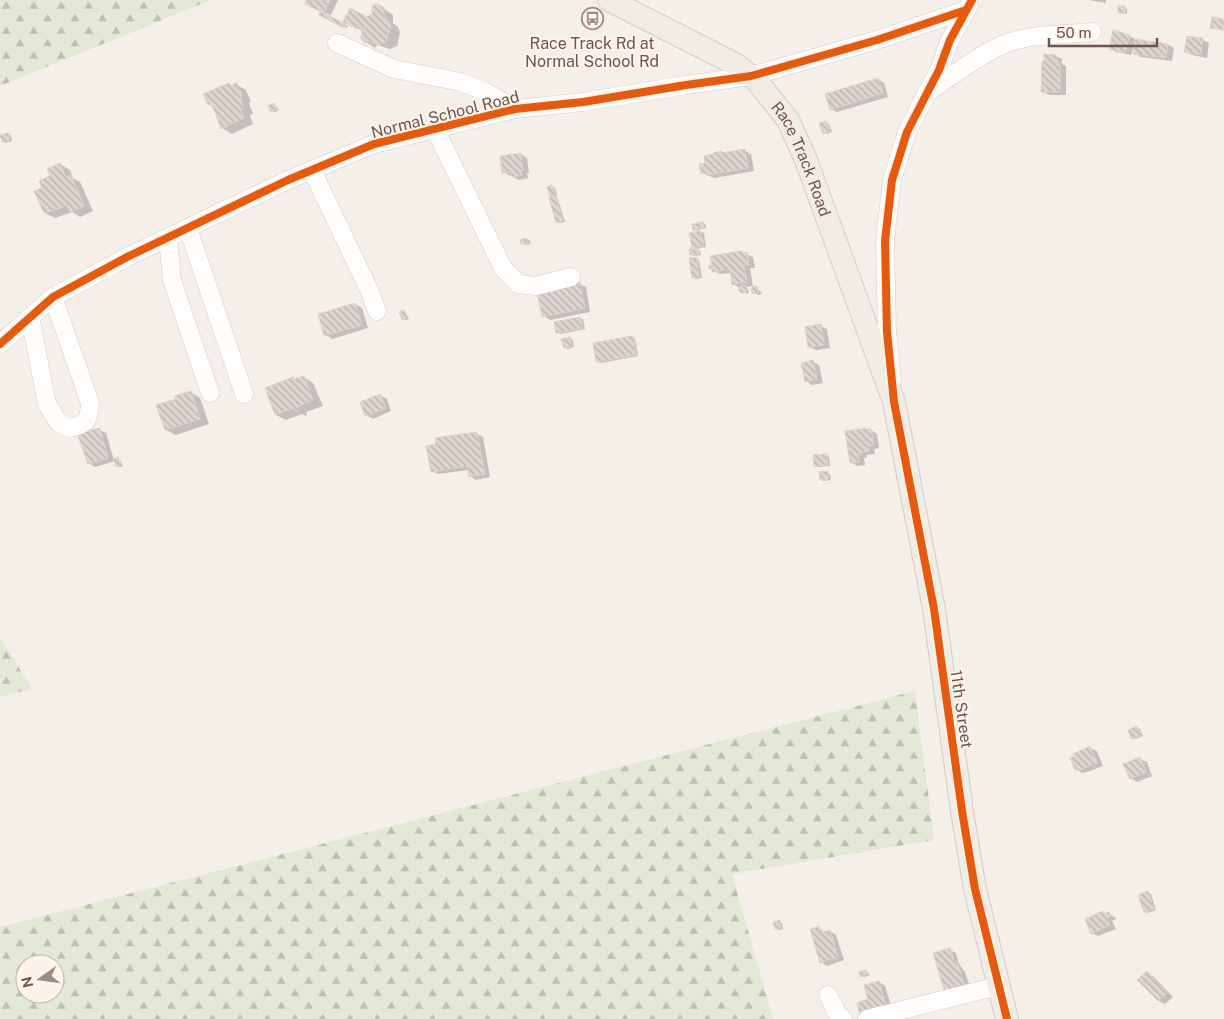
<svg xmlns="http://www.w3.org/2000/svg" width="1224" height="1019" viewBox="0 0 1224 1019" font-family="'Public Sans',sans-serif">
  <defs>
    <pattern id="forest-firs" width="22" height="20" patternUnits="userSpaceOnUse" patternTransform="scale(1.25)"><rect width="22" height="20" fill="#e3e9d6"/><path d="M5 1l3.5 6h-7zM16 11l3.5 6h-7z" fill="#bcc0b0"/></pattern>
    <pattern id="building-back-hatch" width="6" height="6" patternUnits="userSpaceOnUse" patternTransform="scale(1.25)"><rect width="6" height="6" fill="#ded5d0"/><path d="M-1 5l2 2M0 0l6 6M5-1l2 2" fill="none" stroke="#b8b0ab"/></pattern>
  </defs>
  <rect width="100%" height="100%" fill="#f5efea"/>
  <!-- forest -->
  <path fill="url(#forest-firs)" fill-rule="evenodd" d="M0,0H211L0,86Z
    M0,637L32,689L0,697Z
    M915,691L934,840L732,874L773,1019H0V927ZM25,964H55V994H25Z"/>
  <!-- shadow -->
  <path fill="#0003" d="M308,0H338L331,15L326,13L325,16L348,26L347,28L321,15L322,11Z
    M1089,0H1106V3Z
    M380,6L393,15V23L398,27L400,33L397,46L390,49L377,45L375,48L366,42L363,31L354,27L373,14Z
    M1124,7L1127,9V14L1119,13Z
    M1129,36L1135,39L1168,45L1174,48L1172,61L1141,57L1135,53L1136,45H1134L1131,55L1116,52L1110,48Z
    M1203,40L1209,43L1207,58L1192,55L1186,52Z
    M1055,56L1062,59V64L1066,66V95H1049L1042,91Z
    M878,79L884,83L888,97L837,112L831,109Z
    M229,84L233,86L237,85L246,90L251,102L249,103L253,114L250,115L253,124L232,134L222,128L214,107L209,104Z
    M274,104L279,110L275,112L272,111Z
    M826,122L829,124L832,132L827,134L824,133Z
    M8,134L11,136L12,141L6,143L3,142Z
    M745,151L751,154L754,171L714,178L702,173L706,164L721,153L724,154Z
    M521,154L527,158L529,173H527L528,178L519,180L503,172Z
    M60,164L70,170L73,178L80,182L93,211L80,217L72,212L55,218L45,213L44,188Z
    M552,186L555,188L557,196L554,197L558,199L565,222L560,223L557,222L554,198L551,196Z
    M703,223L706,225V228L698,230L704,233L706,247L696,249L700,251L701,255L694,256L691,254L697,250L693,247L700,232L694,229Z
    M527,239L530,241L531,244L525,245L523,244L522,240Z
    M741,252L753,257L755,268H750L753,286L745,287L749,290L748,294L740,291V288L733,284L731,273L720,274L710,268Z
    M697,259L699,260L702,278L696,279L693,277Z
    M579,284L586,287L590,312L550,320L544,316Z
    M756,287L762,293L760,295H758L753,292L752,290Z
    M355,304L362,308L368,328L332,339L326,335Z
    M404,311L406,313L409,319L406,320L403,319Z
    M580,318L583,319L585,329L560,334L557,332L556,323Z
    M820,326L827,329L830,348L816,350L809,347Z
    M632,337L635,339L638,356L600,363L597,361Z
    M570,338L573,340L574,347L567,349L565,347Z
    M813,362L819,365L823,383L812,385L806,381Z
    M304,377L313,383L323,406L306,412L307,415L306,416L302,414L286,420L276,415L266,389L293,378L296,380Z
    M191,392L200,398L209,424L176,435L166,430L177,400Z
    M380,395L387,399L391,411L373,419L366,415Z
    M100,430L106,433L114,460L118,458L120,460L123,466L120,467L117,466L115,461L95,467L89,463Z
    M871,430L877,434L879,448L874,449L875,454L866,455L867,457L864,458L865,465L857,466L851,462Z
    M477,434L483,437L490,477L476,480L470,476L469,470L438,474L432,471Z
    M827,455L829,457L830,466L818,467L815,465Z
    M827,473L830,474L831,480L823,481L821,479Z
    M1137,728L1140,729L1143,736L1135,739L1132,738Z
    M1090,748L1097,751L1103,766L1087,772L1082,773L1076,769Z
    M1140,759L1147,762L1152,776L1137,782L1131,778Z
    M1148,892L1151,894L1156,910L1147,913L1145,912Z
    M1103,912L1115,917L1116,919L1112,921L1116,929L1098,936L1092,933Z
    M779,922L782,923L783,929L779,930L776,929Z
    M818,927L825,933L830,931L836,935L844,960L827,966L821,962Z
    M950,950L956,953L959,964L965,972L971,990L952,996Z
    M866,971L870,975L864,977L861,976Z
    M1147,973L1153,976L1173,997L1165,1004L1159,1001L1139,980Z
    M879,982L885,986L893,1012L869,1000Z"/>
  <!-- building -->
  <path fill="url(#building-back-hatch)" stroke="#ddd2cd" d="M306,0H330L324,13L305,4Z
    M375,4L380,5L384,8V16L388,20L391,27L387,38L388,40L380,45L367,41L365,43L360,37L362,35L361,28L358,27L357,29L343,22L350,8L367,17L372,14V7Z
    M1118,6H1125V13H1118Z
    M321,11L343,23L346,24L344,28L319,15Z
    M1212,17L1224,19V30L1210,28Z
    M1113,30L1130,35L1125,53L1109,49Z
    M1187,36L1203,38L1201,55L1184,52Z
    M1135,39L1168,44L1166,58L1133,54Z
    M1044,54L1056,55V61H1060V92H1041L1042,61H1044Z
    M878,78L883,93L830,110L825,94Z
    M229,83L230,86L237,83L242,96L240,97L244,108L241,110L244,118L221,129L216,115L211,104L208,105L203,94Z
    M274,103L277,109L271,112L268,106Z
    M826,121L830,131L823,134L819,123Z
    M8,133L10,140L2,142L0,135Z
    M745,149L748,168L707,175L706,173L701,174L699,164L705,163L704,156L714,154L713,153L722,151V153Z
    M521,153L523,170H521L522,175L512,177L511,172L502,173L500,156Z
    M60,163L66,177L71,175L84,206L70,212L66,204L61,208L44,213L34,191L42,188L39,181L50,176L47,169Z
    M552,185L555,195L550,197L547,187Z
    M556,196L563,221L556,223L549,198Z
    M703,222L704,227L693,230L692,224Z
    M701,231L704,246L692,248L689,233Z
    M527,238L528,243L521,244L520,240Z
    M698,248L699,254L690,255L689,249Z
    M741,251L742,253L747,252L749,265H744L747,282L732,285L730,269L712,272V268L709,269V265H712L710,256Z
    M697,257L699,277L692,278L689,258Z
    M580,282L585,308L542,317L537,291Z
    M739 289a4 4 0 1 1 8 0a4 4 0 1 1-8 0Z
    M751 290a4 4 0 1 1 8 0a4 4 0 1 1-8 0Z
    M355,303L362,325L324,336L318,314Z
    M404,310L407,317L402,320L399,312Z
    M580,317L583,328L556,333L554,322Z
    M821,324L824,345L808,347L805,327Z
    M633,336L636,355L596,362L593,343Z
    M570,337L572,346L564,348L561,339Z
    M813,360L817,379L805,382L801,363Z
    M304,376L313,400L297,407L298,410L295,411L294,408L275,415L265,388L293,377L294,379Z
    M191,391L200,419L165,430L156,405L176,399L175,396Z
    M380,394L386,408L365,416L360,402Z
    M100,428L108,458L88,464L77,433Z
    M866,428V429H871L874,445L868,446L869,451L861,452V454L858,455L859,462L850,463L845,431Z
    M477,432L485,474L469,477L467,466L431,472L426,446L436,444L435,438Z
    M827,454L828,465L814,466L813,455Z
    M118,457L121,464L116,467L113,459Z
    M828,471V479L820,480L819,472Z
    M1137,726L1141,735L1131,739L1128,730Z
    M1090,746L1097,763L1080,770L1079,768L1075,770L1070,758L1074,756L1073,754Z
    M1140,757L1146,772L1130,779L1123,764Z
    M1148,891L1154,909L1144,912L1138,895Z
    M1103,911L1105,914L1109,912L1111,916L1107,918L1110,925L1091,934L1085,919Z
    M780,920L781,928L775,929L773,922Z
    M819,926L821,933L830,930L838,957L820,963L810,929Z
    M950,948L954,961H956L958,967H959L965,987L945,993L933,953Z
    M866,970L868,974L860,977L859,972Z
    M1147,971L1167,993L1158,1001L1137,980Z
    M879,981L887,1009L860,1015L857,1003L868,999L864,985Z"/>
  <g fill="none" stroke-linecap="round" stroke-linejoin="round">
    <defs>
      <path id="minor" d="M337,43L394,69L461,82L484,91L515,109
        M928,92C951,77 974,58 1000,46C1028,33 1063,35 1092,32
        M435,129L503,268L518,284L536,286L571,277
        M312,170L370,292L377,311
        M188,228L244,394
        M168,238L172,280L210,393
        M30,317L47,404L58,422L69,428C87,425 89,420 90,403L53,297
        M0,344L53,297L129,256L288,180L374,144L515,109L583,102L686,85L751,76L877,40L966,10
        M892,379L887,332L885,241L892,180L907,132L939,70L950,40L969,5
        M828,995L838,1015L843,1019
        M867,1019L998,986"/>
      <g id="major">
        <path id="s1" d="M609,0L735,64L756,80L788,120L806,160L894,402L934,609L962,811L975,889L1007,1019"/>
      </g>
    </defs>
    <!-- minor casing -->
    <use href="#minor" stroke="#d3ccc8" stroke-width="19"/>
    <!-- major casing -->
    <use href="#major" stroke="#d3cbc7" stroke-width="24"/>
    <!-- minor -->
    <use href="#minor" stroke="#fefdfc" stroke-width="18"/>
    <!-- major -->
    <use href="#major" stroke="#f1ece6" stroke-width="22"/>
    <defs>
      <path id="cycleway" d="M972,0L950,40L939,70L907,132L892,180L885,241L887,332L894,402L934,609L962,811L975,889L1007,1019
        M0,344L53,297L129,256L288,180L374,144L515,109L583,102L686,85L751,76L877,40L966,10"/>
    </defs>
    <!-- cycleway casing -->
    <use href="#cycleway" stroke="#fcf4eb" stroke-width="11"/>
    <!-- cycleway -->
    <use href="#cycleway" stroke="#e8590c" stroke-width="8"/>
  </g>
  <!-- icons -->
  <defs>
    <symbol id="bus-ring" viewBox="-11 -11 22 22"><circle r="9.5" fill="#fcf4eb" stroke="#9d8c85" stroke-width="1.5"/><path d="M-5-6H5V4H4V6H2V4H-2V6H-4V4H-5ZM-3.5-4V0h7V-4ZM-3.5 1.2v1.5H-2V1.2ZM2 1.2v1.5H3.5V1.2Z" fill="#9d8c85"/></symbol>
  </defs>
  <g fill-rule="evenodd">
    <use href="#bus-ring" x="580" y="6" width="25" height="25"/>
  </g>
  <g text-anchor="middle" stroke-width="4" stroke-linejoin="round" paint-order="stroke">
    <!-- poi labels -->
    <g font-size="16" fill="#6e564e" stroke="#fcf4eb">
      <text x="592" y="49">Race Track Rd at<tspan x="592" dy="18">Normal School Rd</tspan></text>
    </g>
    <!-- street labels -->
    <g font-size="16" fill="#6e564e" stroke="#fcf4eb">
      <text transform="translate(445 114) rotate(-14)" y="6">Normal School Road</text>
      <text dy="6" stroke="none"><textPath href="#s1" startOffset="260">Race Track Road</textPath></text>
      <text transform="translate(962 709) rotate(82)" y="6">11th Street</text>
    </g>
  </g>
  <!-- north arrow -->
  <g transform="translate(40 979) rotate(256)"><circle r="24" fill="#fcf4eb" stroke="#c3b5ac"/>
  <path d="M0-4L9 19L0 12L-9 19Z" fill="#9d8c85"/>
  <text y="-8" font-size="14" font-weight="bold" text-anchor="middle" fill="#6e564e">N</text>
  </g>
  <!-- scale -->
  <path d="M1049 38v8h108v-8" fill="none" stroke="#6e564e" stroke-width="2.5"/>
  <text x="1056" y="38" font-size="15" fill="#6e564e" stroke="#fcf4eb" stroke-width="4" paint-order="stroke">50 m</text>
</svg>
